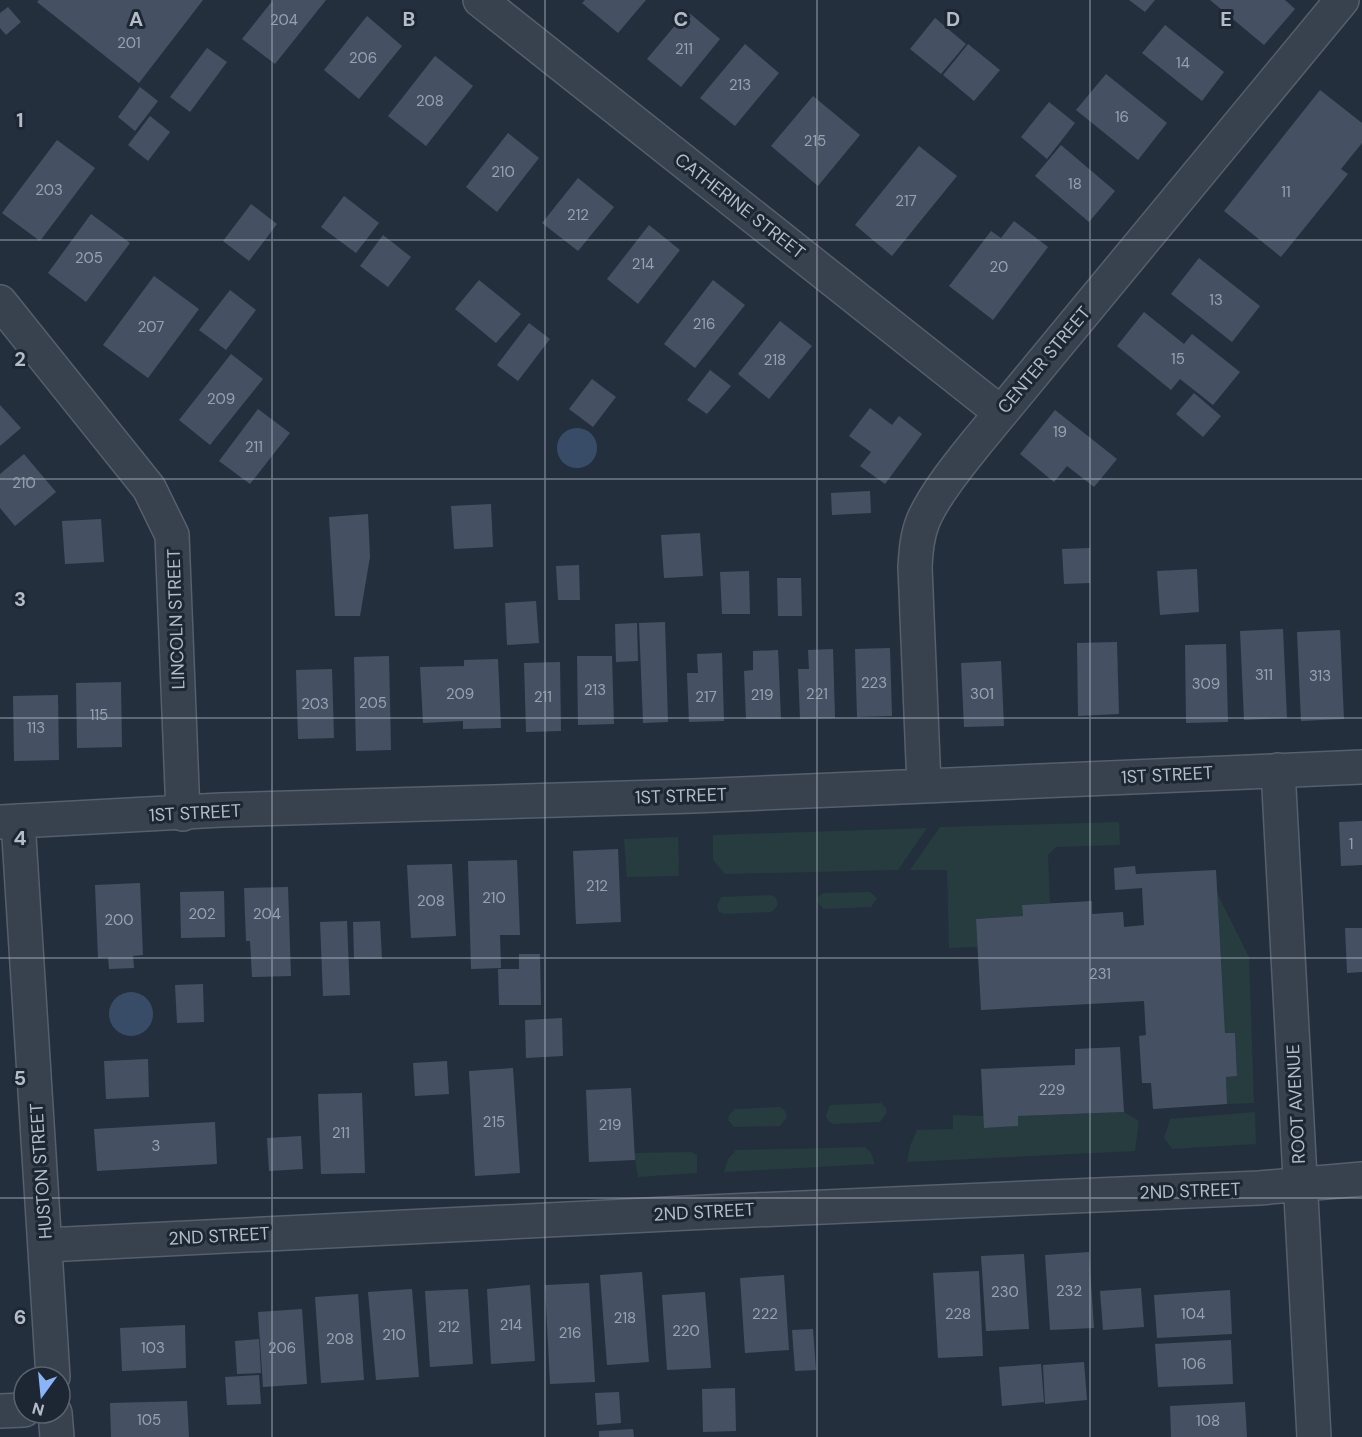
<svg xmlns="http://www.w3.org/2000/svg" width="1362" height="1437" viewBox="0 0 1362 1437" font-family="'DM Sans',sans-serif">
  <rect width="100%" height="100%" fill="#242f3e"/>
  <!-- green -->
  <path fill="#263c3f" d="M1119,822L1120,845L1056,847L1048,855L1050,903L1022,905L1023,916L976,919L978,947L949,948L947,870H910L940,827Z
    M927,828L898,870L725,874L713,860V835Z
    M678,837L679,876L627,877L624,839Z
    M870,892L877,898L871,907L824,909L816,901L819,896L824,893Z
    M1217,893L1249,957L1254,1103L1227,1104L1226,1077L1237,1076L1235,1033H1225Z
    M772,895C780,901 779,907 771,912L724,914L719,912L717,906L721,897Z
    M881,1103L886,1108L887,1112L880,1122L833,1124L828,1121L826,1115L830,1105Z
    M780,1107L785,1111L787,1117L780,1126L734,1127L728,1120L729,1115L735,1109Z
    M1124,1112L1139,1121L1135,1151L907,1162L910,1146L917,1130L953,1129V1115L984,1116L985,1128L1018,1126V1116Z
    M1255,1112L1256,1144L1172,1149L1164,1138L1170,1119Z
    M865,1147L871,1153L875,1164L724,1172L728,1159L736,1150Z
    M691,1152L697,1155V1173L638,1177L634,1153Z"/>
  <!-- water -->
  <path fill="#394c67" d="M557 448a20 20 0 1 1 40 0a20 20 0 1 1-40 0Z
    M109 1014a22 22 0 1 1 44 0a22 22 0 1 1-44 0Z"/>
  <!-- building -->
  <path fill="#455162" d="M39,0H203L139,83L37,2Z
    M273,0H326L275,64L242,39Z
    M585,0H646L618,33L582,3Z
    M1129,0H1155L1145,12Z
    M1210,0H1285L1295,9L1264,45Z
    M8,7L21,22L6,35L0,28V13Z
    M687,11L720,39L681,87L647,59Z
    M367,16L402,46L359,99L324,70Z
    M935,18L966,44L941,74L910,49Z
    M1165,25L1224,72L1202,101L1142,53Z
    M745,44L779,73L735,126L700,98Z
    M968,44L1000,70L974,101L943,75Z
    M207,48L227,62L190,112L170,97Z
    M435,56L473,86L426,146L388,116Z
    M1106,74L1167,123L1138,160L1076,110Z
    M140,87L158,101L135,131L118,117Z
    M1320,90L1362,123V143L1341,169L1348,174L1281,257L1224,211Z
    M813,96L860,135L818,186L771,146Z
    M1049,102L1075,123L1047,159L1021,137Z
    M150,116L170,132L148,161L128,145Z
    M508,133L539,158L497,212L466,187Z
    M57,140L95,168L40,241L2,213Z
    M1061,145L1115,191L1089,222L1035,176Z
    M919,146L957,176L892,256L855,225Z
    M578,178L614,207L578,251L542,223Z
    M344,196L379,223L356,253L321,227Z
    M251,204L277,224L249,261L223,241Z
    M91,214L130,243L86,302L48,273Z
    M1014,221L1048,247L993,320L949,286L991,231L1001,238Z
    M649,225L680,250L638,304L607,279Z
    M383,235L411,257L388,287L360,266Z
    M1199,258L1260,306L1232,342L1171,294Z
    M154,276L199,309L148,378L103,345Z
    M479,280L521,314L496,343L455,309Z
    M713,280L745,305L695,368L664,344Z
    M230,290L256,310L226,350L199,330Z
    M1144,312L1184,344L1192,334L1240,372L1213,405L1180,379L1171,390L1117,346Z
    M780,321L812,346L769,399L738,374Z
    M529,323L550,339L518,381L497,365Z
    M231,354L263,379L210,445L179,420Z
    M710,370L731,386L707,414L687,400Z
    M592,379L616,397L593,427L569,409Z
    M1194,393L1221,416L1203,437L1176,414Z
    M0,405L21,428L0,446Z
    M870,408L892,425L899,416L922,434L885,484L860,466L871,452L849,436Z
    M258,409L290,433L250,484L219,461Z
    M1055,410L1117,459L1094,487L1067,466L1054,482L1020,454Z
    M24,454L56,492L15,526L0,508V474Z
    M870,491L871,513L832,515L831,493Z
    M491,504L493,547L454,549L451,506Z
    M368,514L370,557L360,616H335L329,517Z
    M101,519L104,562L65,564L62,521Z
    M700,533L703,576L664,578L661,535Z
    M1090,548V583L1064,584L1062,549Z
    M579,565L580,600H558L556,566Z
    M1197,569L1199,612L1160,615L1157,571Z
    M749,571L750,614H722L720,572Z
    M777,578H801L802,616H778Z
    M536,601L539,643L507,645L505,603Z
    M665,622L668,722L643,723L639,623Z
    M637,623L638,661L616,662L615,624Z
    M1283,629L1287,718L1244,720L1240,631Z
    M1340,630L1344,719L1301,721L1297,632Z
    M1117,642L1119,714L1078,716L1077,643Z
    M1226,644L1228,722L1186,723L1185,645Z
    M890,648L892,716L857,717L855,649Z
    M833,649L835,718L800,719L798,669H809L808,650Z
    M778,650L781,719H746L744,671L753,670V651Z
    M722,653L724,721L689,722L687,673H698L697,654Z
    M389,656L391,750L356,751L354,657Z
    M577,656H612L614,724L578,725Z
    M498,659L501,728L463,729V721L423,723L420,667L464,666V660Z
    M1001,661L1004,726L964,727L961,663Z
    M560,662L561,731L526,732L524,663Z
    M332,669L334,738L298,739L296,670Z
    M121,682L122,747L77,748L76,683Z
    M58,695L59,760L14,761L13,696Z
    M1362,821V865L1341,866L1339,822Z
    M618,849L621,922L576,924L573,851Z
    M517,860L520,935H500L501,968L471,969L468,861Z
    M452,864L456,936L411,938L407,865Z
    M1135,866L1136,874L1216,870L1225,1033H1235L1237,1076L1226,1077L1227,1104L1153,1109L1151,1083H1142L1139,1036L1146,1035L1144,1001L981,1010L976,919L1023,916L1022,905L1092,901V914L1123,912L1124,927L1144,925L1142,888L1115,890L1114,868Z
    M140,883L143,955L133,956L134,968L109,969L108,957L98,958L95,885Z
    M288,887L291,976L252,977L250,941H246L244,888Z
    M224,891L225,937L181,938L180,892Z
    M347,921L350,995L323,996L320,922Z
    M380,921L382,959H354L353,922Z
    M1345,928H1362V972L1347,973Z
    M519,954H540L541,1005H499L498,969H519Z
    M203,984L204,1022L177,1023L175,985Z
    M562,1018L563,1056L526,1058L525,1020Z
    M1120,1047L1124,1112L1018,1116V1126L984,1128L981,1069L1075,1065V1049Z
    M148,1059L149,1097L106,1099L104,1061Z
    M447,1061L449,1094L415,1096L413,1063Z
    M513,1068L520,1173L475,1176L469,1071Z
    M631,1088L635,1160L589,1162L586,1090Z
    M362,1093L365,1173L321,1174L318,1094Z
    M215,1122L217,1164L97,1171L94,1129Z
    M301,1136L303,1169L269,1171L267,1138Z
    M1089,1252L1094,1328L1050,1330L1045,1255Z
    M1024,1254L1029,1329L986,1331L981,1256Z
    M979,1271L983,1356L938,1358L933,1273Z
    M642,1272L649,1362L607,1365L600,1275Z
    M784,1275L789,1350L745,1353L740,1278Z
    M589,1283L595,1382L550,1384L545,1285Z
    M530,1285L535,1361L491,1364L487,1289Z
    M1141,1288L1144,1327L1103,1330L1100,1291Z
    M412,1289L419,1377L376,1380L368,1292Z
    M468,1289L473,1364L430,1367L425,1291Z
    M1230,1290L1232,1334L1157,1338L1154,1295Z
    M705,1292L711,1368L667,1370L662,1295Z
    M358,1294L364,1380L321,1383L315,1297Z
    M302,1309L307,1384L263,1387L258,1312Z
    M185,1325L186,1368L122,1371L120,1328Z
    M813,1329L816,1370L795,1371L792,1330Z
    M259,1339L261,1373L237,1374L235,1341Z
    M1231,1340L1233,1384L1158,1387L1155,1344Z
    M1084,1362L1087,1400L1045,1404L1043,1365Z
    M1041,1364L1044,1402L1002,1406L999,1367Z
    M259,1375L261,1404L227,1405L225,1377Z
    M735,1388L736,1431L703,1432L702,1389Z
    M619,1392L621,1423L597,1425L595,1393Z
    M187,1401L189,1437H111L110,1403Z
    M1245,1402L1247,1437H1171L1170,1406Z
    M633,1429L634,1437H599V1431Z"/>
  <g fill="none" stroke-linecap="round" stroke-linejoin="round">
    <defs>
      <path id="street" d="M480,0L1001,413
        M0,302L149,488L172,535L183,814
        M1278,770L1314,1437
        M924,786L915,567C916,551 917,536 923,521C934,495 960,463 977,442L1342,0
        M18,821L53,1377
        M0,822L221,810L693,796L1362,767
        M46,1245L708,1212L1259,1188L1362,1179
        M0,1411L24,1410
        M55,1413L57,1437"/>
    </defs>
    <!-- street casing -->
    <use href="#street" stroke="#565f6c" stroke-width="36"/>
    <!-- street -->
    <use href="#street" stroke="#38414e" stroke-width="33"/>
  </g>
  <!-- grid -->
  <path fill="none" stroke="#b4bcc9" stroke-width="1.5" stroke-opacity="0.55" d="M272,0V1437M545,0V1437M817,0V1437M1090,0V1437M0,240H1362M0,479H1362M0,718H1362M0,958H1362M0,1198H1362"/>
  <g text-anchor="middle" stroke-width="6" stroke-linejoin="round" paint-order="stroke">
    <!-- number labels -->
    <g font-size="15" fill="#98a1af">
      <text x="284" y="25">204</text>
      <text x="129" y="48">201</text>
      <text x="684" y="54">211</text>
      <text x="363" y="63">206</text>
      <text x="1183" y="68">14</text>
      <text x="740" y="90">213</text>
      <text x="430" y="106">208</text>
      <text x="1122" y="122">16</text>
      <text x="815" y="146">215</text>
      <text x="503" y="177">210</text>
      <text x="1075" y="189">18</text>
      <text x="49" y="195">203</text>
      <text x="1286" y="197">11</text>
      <text x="906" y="206">217</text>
      <text x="578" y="220">212</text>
      <text x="89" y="263">205</text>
      <text x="643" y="269">214</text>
      <text x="999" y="272">20</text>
      <text x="1216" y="305">13</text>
      <text x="704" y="329">216</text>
      <text x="151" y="332">207</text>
      <text x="1178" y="364">15</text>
      <text x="775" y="365">218</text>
      <text x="221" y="404">209</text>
      <text x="1060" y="437">19</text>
      <text x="254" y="452">211</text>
      <text x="24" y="488">210</text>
      <text x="1264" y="680">311</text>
      <text x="1320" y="681">313</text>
      <text x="874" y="688">223</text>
      <text x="1206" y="689">309</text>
      <text x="595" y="695">213</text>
      <text x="460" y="699">209</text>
      <text x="817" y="699">221</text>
      <text x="982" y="699">301</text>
      <text x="762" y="700">219</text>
      <text x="543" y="702">211</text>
      <text x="706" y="702">217</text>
      <text x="373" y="708">205</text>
      <text x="315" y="709">203</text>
      <text x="99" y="720">115</text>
      <text x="36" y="733">113</text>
      <text x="1351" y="849">1</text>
      <text x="597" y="891">212</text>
      <text x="494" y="903">210</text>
      <text x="431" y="906">208</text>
      <text x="202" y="919">202</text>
      <text x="267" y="919">204</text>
      <text x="119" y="925">200</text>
      <text x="1100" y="979">231</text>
      <text x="1052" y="1095">229</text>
      <text x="494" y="1127">215</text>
      <text x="610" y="1130">219</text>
      <text x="341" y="1138">211</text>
      <text x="156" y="1151">3</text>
      <text x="1069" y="1296">232</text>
      <text x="1005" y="1297">230</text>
      <text x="765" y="1319">222</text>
      <text x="958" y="1319">228</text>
      <text x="1193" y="1319">104</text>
      <text x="625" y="1323">218</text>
      <text x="511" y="1330">214</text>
      <text x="449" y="1332">212</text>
      <text x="686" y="1336">220</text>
      <text x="570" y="1338">216</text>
      <text x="394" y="1340">210</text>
      <text x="340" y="1344">208</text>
      <text x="153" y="1353">103</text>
      <text x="282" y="1353">206</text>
      <text x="1194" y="1369">106</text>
      <text x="149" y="1425">105</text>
      <text x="1208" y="1426">108</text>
    </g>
    <!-- street labels -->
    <g font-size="18" fill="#b4bcc9" stroke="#1d2633">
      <text transform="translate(740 206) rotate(38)" y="6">CATHERINE STREET</text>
      <text transform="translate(1044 360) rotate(-50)" y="6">CENTER STREET</text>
      <text transform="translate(176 619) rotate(-92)" y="6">LINCOLN STREET</text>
      <text transform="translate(1167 775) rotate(-3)" y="6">1ST STREET</text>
      <text transform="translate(681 796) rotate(-2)" y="6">1ST STREET</text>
      <text transform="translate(195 813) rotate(-3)" y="6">1ST STREET</text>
      <text transform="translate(1296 1104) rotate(-93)" y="6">ROOT AVENUE</text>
      <text transform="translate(41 1171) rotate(-94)" y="6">HUSTON STREET</text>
      <text transform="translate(1190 1191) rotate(-2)" y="6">2ND STREET</text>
      <text transform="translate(704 1212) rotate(-3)" y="6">2ND STREET</text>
      <text transform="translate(219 1236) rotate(-3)" y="6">2ND STREET</text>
    </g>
  </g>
  <g font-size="20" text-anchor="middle" font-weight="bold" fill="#b4bcc9" stroke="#1d2633" stroke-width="6" stroke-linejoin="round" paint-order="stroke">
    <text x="136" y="26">A</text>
    <text x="409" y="26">B</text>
    <text x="681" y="26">C</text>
    <text x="953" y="26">D</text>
    <text x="1226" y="26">E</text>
    <text x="20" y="127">1</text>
    <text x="20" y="366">2</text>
    <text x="20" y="606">3</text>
    <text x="20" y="845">4</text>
    <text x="20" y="1085">5</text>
    <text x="20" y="1324">6</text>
  </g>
  <!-- north arrow -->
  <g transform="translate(42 1395) rotate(195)"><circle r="28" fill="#1d2633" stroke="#59626f" stroke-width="1.5"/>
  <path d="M0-4.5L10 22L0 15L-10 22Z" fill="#8ab4f8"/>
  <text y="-9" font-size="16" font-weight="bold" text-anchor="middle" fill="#b4bcc9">N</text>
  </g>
</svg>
